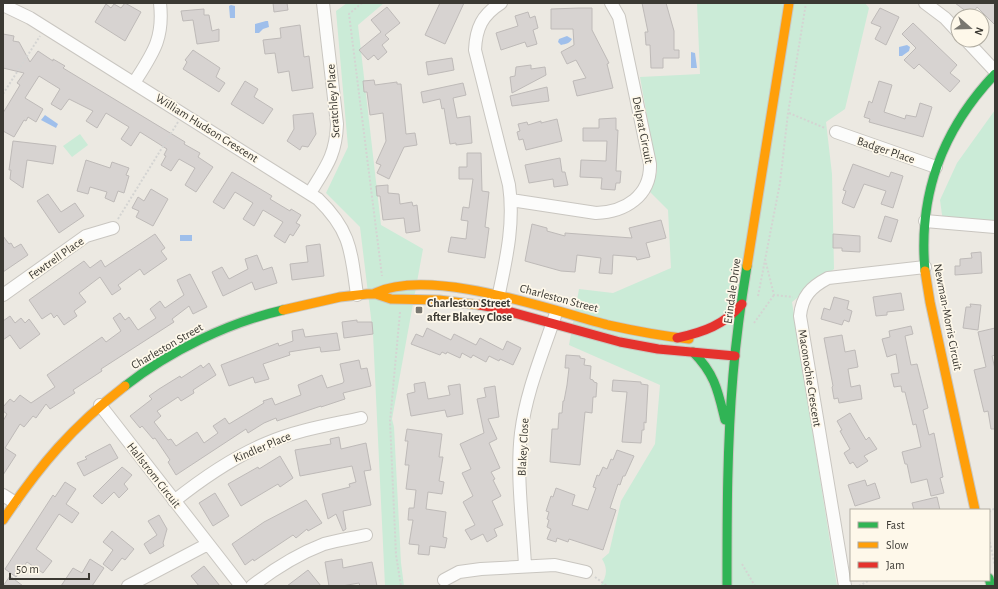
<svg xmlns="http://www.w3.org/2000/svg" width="998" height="589" viewBox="0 0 998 589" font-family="'Alegreya Sans',sans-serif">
  <rect width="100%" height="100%" fill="#ece9e2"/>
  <!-- green -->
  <path fill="#cbebd7" d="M347,3H384L358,25L381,225L423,249L392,419L394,427L401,563L404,586H385L373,334L360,227L326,193L348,147L336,11Z
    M697,3H865L869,8L845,109L826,122L832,174L834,269L792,302L837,586H600C607,577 608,568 602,559L609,553L621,501L655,444L660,385L569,345L579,289L613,293L671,268L668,210L650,192L657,172L640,77L700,74Z
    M995,110V228L943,222L940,200L957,163Z
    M80,134L88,145L72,157L63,146Z"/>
  <!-- water -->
  <path fill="#9fbfeb" d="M231,5L235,6V18H230L229,6Z
    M266,21H268L269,27L263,29L259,33H255V24Z
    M567,36L572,39C570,43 566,44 561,45L558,42L559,39Z
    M907,45L910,47L909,51L902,56H899V47Z
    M691,52L695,53L697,68H691Z
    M45,115L58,124L56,128L41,120Z
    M180,235H192V241H180Z"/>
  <!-- building -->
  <path fill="#d7d3d1" stroke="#bebab8" d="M125,3L141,12L125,41L95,22L106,4L111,8L114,4L121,8Z
    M273,3H287L288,10L274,12Z
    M440,3H464L445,44L425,35Z
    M642,3H666L674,31V50H679V58H663V68H651L650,45H646L645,32H648Z
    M955,3H995V25L977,7L971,15Z
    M387,7L400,23L385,35L389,39L382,45L387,52L378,60L374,55L368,60L359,50L381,32L371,20Z
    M579,8H592V30L609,63L607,64L613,88L577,96L573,81L586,78L576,60L567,64L561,52L574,45L573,29H551V9Z
    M880,8L899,17L886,45L875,39L881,27L871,23Z
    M204,9V15H209L212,31L219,29V41L197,44L193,20L183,21L181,11Z
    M528,12L530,18L535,16L538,28L533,30L537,44L527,47L525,42L501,50L496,33L518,26L515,16Z
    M913,23L957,65L950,73L960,81L950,92L919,64L914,69L904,60L916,48L902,34Z
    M300,25L304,57L309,56L313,88L292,91L289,71L278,73L275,53L265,54L263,40L281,38L280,28Z
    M3,34L14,36L13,41L19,42L30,62L38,51L53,61V59L65,66L63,68L185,142L184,144L200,153L198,157L213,167L196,192L185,185L195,168L179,159L171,171L161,165L166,156L164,155L167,149L140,132L131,146L121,139L129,127L106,113L97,128L86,121L93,111L69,99L61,110L51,104L60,89L39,76L25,98L43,109L36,122L28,117L26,121L24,120L14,137L3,131V113L20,85L17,83L24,73L3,68Z
    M193,50L220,68L216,77L225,83L219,92L183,69L187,62L185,60Z
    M452,58L454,70L428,75L426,62Z
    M531,65V69L545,67L546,75L512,93L510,77L515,76L516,67Z
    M374,80L375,85L397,82V84H401L406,134L415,133L417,145L404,147L389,179L377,173L381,165L376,163L386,141L383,113L370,115L367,92H364L363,81Z
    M245,81L258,89L254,97L273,109L263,124L231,104Z
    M879,81L892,85L884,112L905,119L906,115L916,117L920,103L932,107L923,137L869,122L870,119L864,117L869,101L872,103Z
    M463,83L466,95L453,98L457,118L470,116L472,143L456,145V143L450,144L444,108L442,109L440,99L423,103L421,92Z
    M547,87L549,101L512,106L510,96Z
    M313,113L316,134L308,147L302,146L300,150L287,141L294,129L293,115Z
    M616,118V130H618L616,171H621L620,183H616L615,190L601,189L602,178L580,177L581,160L606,161L607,141H583V128H599V119Z
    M557,119L562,141L526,150L523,139L519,140L517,132L520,131L518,124L527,122L528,125L541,121V123Z
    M13,141L56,146L53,164L27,160L23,188L10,179L11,170H9Z
    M467,153H481L482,191L489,192L485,227L489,228L485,258L448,252L451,237L466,239L468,221L461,220L463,207L469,208L473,179H459V167H467Z
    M560,158L562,172H565L568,185L554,187L553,179L529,183L525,165Z
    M86,160L110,168L112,162L129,168L126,175L129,176L124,193L118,191L114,202L105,198L107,192L90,187L88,194L77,191Z
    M853,164L889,177L891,172L903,176L893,208L881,204L886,191L864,184L854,208L842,203L846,191L843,190Z
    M232,172L272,196L270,199L290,211L291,209L301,215L296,223L300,225L293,236L290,234L285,243L274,236L283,222L263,210L254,226L243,219L253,203L235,192L224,209L213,202Z
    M388,185V193L399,194L400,204L412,202L413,206L417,205L420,231L406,233L404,218L383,220L380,196H377L376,186Z
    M151,189L168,199L153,226L136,217L139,211L132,208L138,197L144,201Z
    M48,194L61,212L75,203L84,216L59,233L37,201Z
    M885,216L898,220L891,242L878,238Z
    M661,220L666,238L646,243L650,257L637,260L636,257L613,255L612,274L599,273L601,258L577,255L575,272L561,271L525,261L532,224L547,228V231L565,236V233L632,238L629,228Z
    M155,234L165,248L161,251L167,259L144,275L140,269L118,285L121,289L112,295L100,277L79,293L86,302L74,311L77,316L64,325L57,315L54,318L51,313L42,319L29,300L84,261L90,268L101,260L105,267Z
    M833,234L860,236V252L842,251V248H833Z
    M3,236L9,244L11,243L14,248L21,244L28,255L3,272Z
    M320,244L324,276L292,280L290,264L308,262L306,246Z
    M981,252L982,273L955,275V266H960V259L972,258L971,253Z
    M257,255L263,270L272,267L277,283L255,290L252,282L223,296L212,272L222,267L229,279L248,269L245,259Z
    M190,274L207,307L193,314L189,306L172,319L174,322L101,369L102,371L73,390L75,393L50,409L46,404L36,418L33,416L24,427L20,424L5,448L16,455L3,475V421L7,414L3,411V407L10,399L14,402L20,395L31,403L55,387L47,375L102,337L106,342L121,331L113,318L120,313L125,320L129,317L138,330L156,318L150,309L160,301L165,308L184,295L177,280Z
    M901,293L904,310L887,312V315L876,316L873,297Z
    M834,297L849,301L847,309L852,311L849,322L844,320L842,325L821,319L824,308L830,310Z
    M970,304L981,305L978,330L963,328L966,307H971Z
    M10,316L15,323L21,318L25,323L29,319L40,334L20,349L10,335L3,340V321Z
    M357,320V322H372L373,334L344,338L342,322Z
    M911,326L913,334L905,336L911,365L917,364L928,408L923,410L929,435L934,433L943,477L940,478L944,493L931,496L927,479L911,483L907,464H905L902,452L921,447L916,424L913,425L905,392H902L901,386L894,387L891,374L899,373L896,354L887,357L882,339L890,337L889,331Z
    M427,328L451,340L454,334L476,345L480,338L503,350L507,341L521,348L513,365L500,359L499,361L489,356L486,362L473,355L471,358L462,353L460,358L447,352L446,354L442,352L440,355L411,344L416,334L423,337Z
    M995,328V355L992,356L995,369V429H991L988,411L984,412L974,370L986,367L978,332Z
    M303,329L305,337L337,333L340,350L321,352L320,347L289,352L290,355L263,364L269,379L255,383L253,377L229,386L221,365L278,343L279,346L293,341L292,331Z
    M842,335L845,352L855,350L858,367L848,369L851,387L860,385L862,399L839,403L838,398L834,399L832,387L833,386L824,338Z
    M566,355L580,356V358L585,359L584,365L591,366L590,379L593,380L594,382L597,383L596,397H593L592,413L585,412L580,465L550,462L552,429H558L559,413H562L563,401H564L567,385L569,368H565Z
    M359,360L361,369L367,368L371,386L343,393L345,399L321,407V406L277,421L276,418L264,423L248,433L246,429L176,475L168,462L170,460L155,438L153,439L142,426L140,428L130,416L152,399L149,396L159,389L180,376L181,378L201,365L203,368L209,363L216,375L193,390L194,393L181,401L178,397L157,411L161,416L154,422L168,440L171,439L176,446L197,432L204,443L218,433L213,426L225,418L229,424L264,403L263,401L272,398L275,405L301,395L298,385L322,375L327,388L343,383L344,381L340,364Z
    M613,380L641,382V384L648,385L646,423L644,422V430H642L641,443L622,442L627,392L612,391Z
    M425,382L428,399L450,395L448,386L460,384L463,414L447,417L445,410L411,416L407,394L415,392L414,384Z
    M495,386L499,417L488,419L497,439L489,443L500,468L491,472L495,479L493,480L501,496L492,501L503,525L494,529L497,536L487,542L483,534L471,540L465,530L475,525L463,502L473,496L462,473L471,469L460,444L484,433L477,399L486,397L484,388Z
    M850,413L866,440L869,437L877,449L864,456L868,461L857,468L853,462L850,464L844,453L850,449L840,431L842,430L837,421Z
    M407,429L442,434L439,457H443L439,481L444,482L442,494L428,492L426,509L446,512L443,537L447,538L445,548L430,546L429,555L418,554L419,545L409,544L413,520H408L409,508H414L416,490L406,489L409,465H405L408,441H405Z
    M339,437L341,449L366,443L371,470L364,471L371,505L343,511L346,529L343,531L336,514L328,519L322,494L350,487L349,484L356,482L352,466L300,476L295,450L331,444L330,439Z
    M110,444L118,458L84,476L77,463L87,459L85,457Z
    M617,450L634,456L625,476H623L620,485L618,484L610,508L616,510L603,550L569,539L568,542L557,538L556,542L547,539L551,529L547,527L549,520L547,519L549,512L546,511L551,496L553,497L556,488L575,495L572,505L588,510L596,488L593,487L597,475L599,476L603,467L607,469L611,459L613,460Z
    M280,456L293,478L280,487L278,484L241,506L228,484L258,467L259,469Z
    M122,467L132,475L124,484L128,489L119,498L114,492L102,504L93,496Z
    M865,480L867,486L875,483L880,498L855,506L848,485Z
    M65,482L76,489L66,504L79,513L72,523L59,514L36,549L52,561L43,573L27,562L16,577L5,569L53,495L55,497Z
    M215,493L229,516L213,526L199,503Z
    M937,497L940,510H914L912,503Z
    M306,500L322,523L308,531L307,529L296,538L293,535L254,561L253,559L245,565L232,544L264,522Z
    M159,515L167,529L163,543L164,546L150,554L144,544L157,535L148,521Z
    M112,531L134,549L125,560L122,558L112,571L103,564L113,550L103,542Z
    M90,559L104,568L92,586H61L73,568L82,573Z
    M342,559L343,568L372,562L377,586H360L359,583L342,586H329L325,562Z
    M204,566L220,586H199L191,576Z
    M308,570L321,586H287Z
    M10,576L23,586H3Z"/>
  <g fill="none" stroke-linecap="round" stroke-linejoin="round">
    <defs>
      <path id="street" d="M925,3L945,18L958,32
        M3,5L30,18L318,199C351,231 351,251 357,295
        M966,40L995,71
        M134,83C153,53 164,39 160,3
        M836,132L936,167
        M310,193C326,167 336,155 337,124L323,3
        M511,200L596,213C625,212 651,196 650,164L619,17L611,3
        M925,221L995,227
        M3,295L86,236L113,228
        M497,303C505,264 515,226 509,185L475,50C476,28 482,15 501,3
        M100,405L241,586
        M3,495L14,502
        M174,501C203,478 233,457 267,443C297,430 329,425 361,418
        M525,566C523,523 516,476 521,433C526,392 542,355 555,316
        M444,580L459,572L481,569L555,565L586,572
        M128,586L208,544
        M252,586C274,569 298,554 324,544C337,540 352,538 366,535
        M845,586L800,316C802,296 811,287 828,278L925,267"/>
      <path id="fast" d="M925,271C918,194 942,130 995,74
        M693,352C715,374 718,391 725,420
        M125,386C170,351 227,323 283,310
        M989,578L991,586
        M727,586C727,516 727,445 733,375C736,339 741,302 747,266"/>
      <path id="slow" d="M747,266L789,3
        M925,271L930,302L975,510
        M375,293C431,267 550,310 608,325C635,331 662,336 689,339
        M283,310L340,297L367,294H376L391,299L439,300L479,305
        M3,520C40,465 72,427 125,386"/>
      <path id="jam" d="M479,305L496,308L620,342L658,349L735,356
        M677,338C704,332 724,325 742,304"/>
    </defs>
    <!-- street casing -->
    <use href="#street" stroke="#c9c6c0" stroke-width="14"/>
    <!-- fast casing -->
    <use href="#fast" stroke="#c9c6c0" stroke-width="11"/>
    <!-- slow casing -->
    <use href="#slow" stroke="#c9c6c0" stroke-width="11"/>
    <!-- jam casing -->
    <use href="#jam" stroke="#c9c6c0" stroke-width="11"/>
    <!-- path -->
    <path stroke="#d4d4d2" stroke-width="2" stroke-dasharray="2 2" stroke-linecap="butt" d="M362,3L349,14L382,276
      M3,94L40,36
      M789,113L825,128
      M118,219L178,122
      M765,259L774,295L793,297
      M758,296L780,183L788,113L806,3
      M400,312L390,421L396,555L401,586
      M754,323L774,295
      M989,512L995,508
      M989,538L995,566
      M742,564L755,586
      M595,577L607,586
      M859,586L870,580"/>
    <!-- street -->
    <use href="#street" stroke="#fcfcfb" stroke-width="12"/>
    <!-- fast -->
    <use href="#fast" stroke="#30b455" stroke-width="9"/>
    <!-- slow -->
    <use href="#slow" stroke="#ff9f0a" stroke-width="9"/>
    <!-- jam -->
    <use href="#jam" stroke="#e5322d" stroke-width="9"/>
  </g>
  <!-- markers -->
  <rect fill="#797770" stroke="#fef8ea" stroke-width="1.5" x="415" y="306" width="8" height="8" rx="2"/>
  <g text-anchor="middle" stroke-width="3.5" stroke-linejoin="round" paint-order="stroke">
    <!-- street labels -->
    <g font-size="12" fill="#3b3933" stroke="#fef8ea">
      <text transform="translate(333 101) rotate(-94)" y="4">Scratchley Place</text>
      <text transform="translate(207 128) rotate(32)" y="4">William Hudson Crescent</text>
      <text transform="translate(643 130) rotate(79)" y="4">Delprat Circuit</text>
      <text transform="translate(886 150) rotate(19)" y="4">Badger Place</text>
      <text transform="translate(56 258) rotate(-35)" y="4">Fewtrell Place</text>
      <text transform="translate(732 291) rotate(-82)" y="4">Erindale Drive</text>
      <text transform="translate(559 298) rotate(15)" y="4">Charleston Street</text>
      <text transform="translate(948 317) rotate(79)" y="4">Newman-Morris Circuit</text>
      <text transform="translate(167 346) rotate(-30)" y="4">Charleston Street</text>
      <text transform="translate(810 378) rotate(81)" y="4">Maconochie Crescent</text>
      <text transform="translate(262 447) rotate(-23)" y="4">Kindler Place</text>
      <text transform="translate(523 447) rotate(-87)" y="4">Blakey Close</text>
      <text transform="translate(154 475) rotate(52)" y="4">Hallstrom Circuit</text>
    </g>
    <!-- poi labels -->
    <g font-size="12" font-weight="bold" fill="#3b3933" stroke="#fef8ea" text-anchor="start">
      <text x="427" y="307">Charleston Street<tspan x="427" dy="14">after Blakey Close</tspan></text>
    </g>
  </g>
  <!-- border -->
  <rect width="998" height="589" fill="none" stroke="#3b3933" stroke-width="8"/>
  <!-- legend -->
  <rect x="850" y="509" width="140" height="72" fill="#fef8ea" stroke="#b0aca1"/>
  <rect x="858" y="522" width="20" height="6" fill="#30b455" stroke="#b0aca1"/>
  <text x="886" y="529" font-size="12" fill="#3b3933">Fast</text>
  <rect x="858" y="542" width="20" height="6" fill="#ff9f0a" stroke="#b0aca1"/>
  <text x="886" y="549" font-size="12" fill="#3b3933">Slow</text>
  <rect x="858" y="562" width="20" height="6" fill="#e5322d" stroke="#b0aca1"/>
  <text x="886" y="569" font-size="12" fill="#3b3933">Jam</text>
  <!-- north arrow -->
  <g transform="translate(970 28) rotate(110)"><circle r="19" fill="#fef8ea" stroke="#b0aca1"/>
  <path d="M0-3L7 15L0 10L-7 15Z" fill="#797770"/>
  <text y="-6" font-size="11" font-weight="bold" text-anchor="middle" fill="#3b3933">N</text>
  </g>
  <!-- scale -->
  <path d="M10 573v6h79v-6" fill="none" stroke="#3b3933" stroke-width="2"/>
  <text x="16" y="573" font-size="12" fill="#3b3933" stroke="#fef8ea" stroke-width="3" paint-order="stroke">50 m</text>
</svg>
